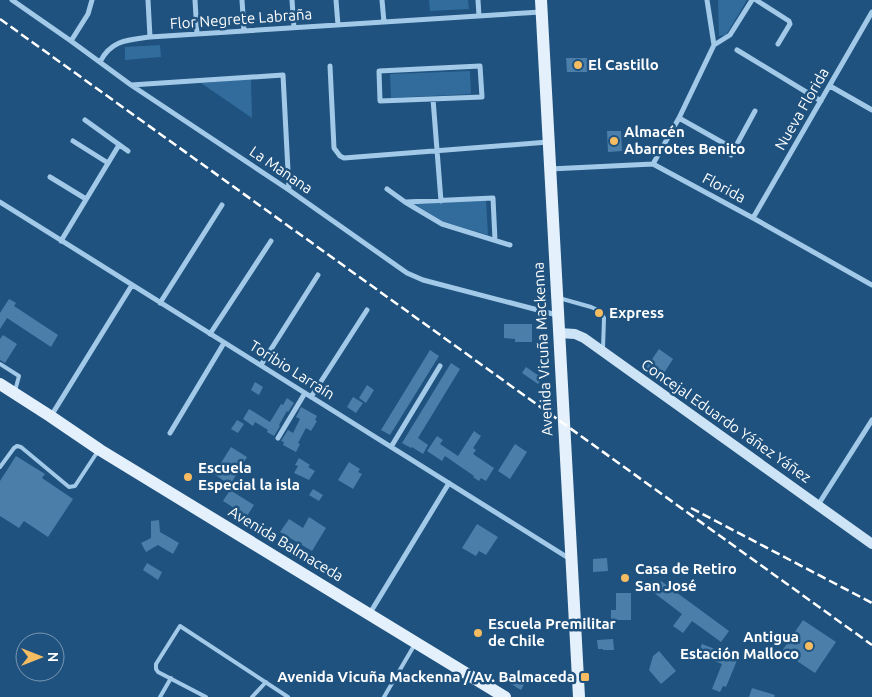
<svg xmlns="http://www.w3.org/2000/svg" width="872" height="697" viewBox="0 0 872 697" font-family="Ubuntu,sans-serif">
  <rect width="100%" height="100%" fill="#1f527e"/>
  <!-- green -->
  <path fill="#316c9c" d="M429,0H468L469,9L430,11Z
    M718,0H747L726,35L719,36Z
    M160,45L161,57L125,60V47Z
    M470,71L471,94L391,98L390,74Z
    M251,79L252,118L201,83Z
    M486,200L488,235L444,222L414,204Z"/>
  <!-- building -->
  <path fill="#4b7faa" d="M566,58H589V72H567Z
    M607,131H621L622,151L608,152Z
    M9,299L16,303L14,306L58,335L51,347L7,318L0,329V313Z
    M504,324H532V342H515V339L504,338Z
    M3,335L17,344L5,363L0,360V339Z
    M659,349L673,359L664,373L658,370L655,374L646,368Z
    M430,350L439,356L390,435L381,430Z
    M451,363L460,369L418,438L428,445L423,454L412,447L411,448L402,443Z
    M526,367L542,378L538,384L522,373Z
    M255,382L263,387L259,395L251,390Z
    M367,385L374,390L366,403L359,398Z
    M353,397L363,403L356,413L347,407Z
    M287,398L294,403L288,412L287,411L279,425L280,426L274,436L267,432L268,430L255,422L253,426L243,419L249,409L270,422L281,404L283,405Z
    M301,407L317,416L315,420L317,421L311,431L306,428L298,443L300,444L296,452L283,445L284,442L281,441L288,430L293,433L300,419L296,417Z
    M237,420L244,424L238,433L231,429Z
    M474,431L481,436L473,448L476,450L473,454L494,468L486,481L481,478L479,481L473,477L474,476L445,456L442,461L427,451L437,436L443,440L440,444L458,456Z
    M515,444L527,452L510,479L498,471Z
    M231,447L247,457L230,485L214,474Z
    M16,456L45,474L42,478L73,499L48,537L24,521L19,528L0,516V481Z
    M299,458L310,465L308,467L315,471L309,480L294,473L298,466L295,465Z
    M349,462L360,469L358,472L362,474L353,489L338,480Z
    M313,489L323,495L319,501L309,495Z
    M230,490L254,505L247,516L223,501Z
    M309,517L326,528L312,551L280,532L289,519L303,528Z
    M159,520L160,532L179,543L173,554L158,545L146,552L141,543L151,538V521Z
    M477,524L498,537L486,555L479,551L476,556L462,548Z
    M607,558L608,571L593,572V559Z
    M147,563L162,572L158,580L143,570Z
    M661,581L729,631L721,642L692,621L683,633L673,626L682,614L653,592Z
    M616,593H631V620H611V610H616Z
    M803,620L836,642L815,673L782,651Z
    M613,639L614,650H603V649H598L597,640Z
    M702,644L738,658L726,687L723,686L720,692L712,689L722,664L697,654Z
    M659,651L676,671L661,684L649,670L653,656Z
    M511,674L525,682L521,690L506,681Z
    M752,688L775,695L774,697H749Z"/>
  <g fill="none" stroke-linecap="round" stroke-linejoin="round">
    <!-- lane -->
    <path stroke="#a2c9e8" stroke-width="4" d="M559,298L591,307L600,311L604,318L603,349
      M0,364L19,376L15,391
      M0,467L14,448L17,446L21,447L69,487L75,486L98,451
      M160,697L171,678
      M206,697L158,672L156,669V664L180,626L288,697
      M252,697L266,682
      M384,697L415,644"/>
    <!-- street -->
    <path stroke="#a2c9e8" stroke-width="5" d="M12,0L71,41L131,85L289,190L407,273L423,280L557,315
      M148,0L150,37
      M195,0L197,34
      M242,0L244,31
      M292,0L294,28
      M336,0L338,25
      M382,0L384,22
      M478,0L479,16
      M756,0L789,21L790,24L778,44
      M71,41L88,14L92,0
      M714,45L730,35L752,0
      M737,50L821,101
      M100,62C111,40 128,40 150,37L541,12
      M330,66L334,148L340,156L344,158L548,142
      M480,66L482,97L380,101L379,71Z
      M131,85L283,75L289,190
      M830,86L872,110
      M433,99L441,201
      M679,118L734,149
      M85,120L128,151
      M73,141L108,163
      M731,155L755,111
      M653,164L679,118L714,45L707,0
      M550,169L653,164L753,218L872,285
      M50,177L86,199
      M387,189L405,202L442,224L510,245
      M0,202L570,559
      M406,202L493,198L495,240
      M753,218L872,12
      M61,241L119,145
      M160,303L222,205
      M210,334L271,241
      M261,365L318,275
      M311,397L367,310
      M51,416L132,285
      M170,433L224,343
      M278,438L305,393
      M391,447L440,366
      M818,505L872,420
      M370,613L449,483"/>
    <!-- secondary -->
    <path stroke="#cde3f6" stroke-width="10" d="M559,333L575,334L584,338L872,544"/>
    <!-- primary -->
    <path stroke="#e4f1fd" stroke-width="12" d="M541,0L579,697
      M0,384L50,416L100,450L505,697"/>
    <!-- rail -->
    <path stroke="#fff" stroke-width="2.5" stroke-dasharray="9 4" stroke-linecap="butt" d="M0,19L872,645
      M691,508L872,603"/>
  </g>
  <!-- markers -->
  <g fill="#f6bc62" stroke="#1f527e" stroke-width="2">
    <circle cx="578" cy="65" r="5"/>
    <circle cx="614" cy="141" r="5"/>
    <circle cx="599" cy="313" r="5"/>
    <circle cx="188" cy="477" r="5"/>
    <circle cx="625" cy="578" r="5"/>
    <circle cx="478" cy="633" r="5"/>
    <circle cx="809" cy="646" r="5"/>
    <rect x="580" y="672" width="10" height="10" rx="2.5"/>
  </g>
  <g text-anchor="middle" stroke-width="5" stroke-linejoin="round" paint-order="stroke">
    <!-- street labels -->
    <g font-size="15" fill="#fff" stroke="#1f527e">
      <text transform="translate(241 19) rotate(-4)" y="5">Flor Negrete Labraña</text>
      <text transform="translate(802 109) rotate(-60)" y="5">Nueva Florida</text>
      <text transform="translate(281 170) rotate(34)" y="5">La Manana</text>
      <text transform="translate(724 188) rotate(28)" y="5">Florida</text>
      <text transform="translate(543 349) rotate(-93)" y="5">Avenida Vicuña Mackenna</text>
      <text transform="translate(292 370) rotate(32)" y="5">Toribio Larraín</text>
      <text transform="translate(726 421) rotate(35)" y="5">Concejal Eduardo Yáñez Yáñez</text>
      <text transform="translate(286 544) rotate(31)" y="5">Avenida Balmaceda</text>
    </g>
    <!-- poi labels -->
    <g font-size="15" font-weight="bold" fill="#fff" stroke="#1f527e" text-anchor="start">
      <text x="588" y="70">El Castillo</text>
      <text x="624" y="137">Almacén<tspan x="624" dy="17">Abarrotes Benito</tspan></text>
      <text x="609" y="318">Express</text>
      <text x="198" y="473">Escuela<tspan x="198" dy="17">Especial la isla</tspan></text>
      <text x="635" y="574">Casa de Retiro<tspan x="635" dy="17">San José</tspan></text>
      <text x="488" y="629">Escuela Premilitar<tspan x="488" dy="17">de Chile</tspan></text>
      <text x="799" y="642" text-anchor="end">Antigua<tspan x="799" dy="17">Estación Malloco</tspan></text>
      <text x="575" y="682" text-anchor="end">Avenida Vicuña Mackenna / Av. Balmaceda</text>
    </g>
  </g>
  <!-- north arrow -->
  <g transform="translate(40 657) rotate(90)"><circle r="24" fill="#1f527e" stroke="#7997b2"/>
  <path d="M0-4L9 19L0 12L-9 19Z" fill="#f6bc62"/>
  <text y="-8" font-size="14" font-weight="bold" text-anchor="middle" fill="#ffffff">N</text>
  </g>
</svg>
